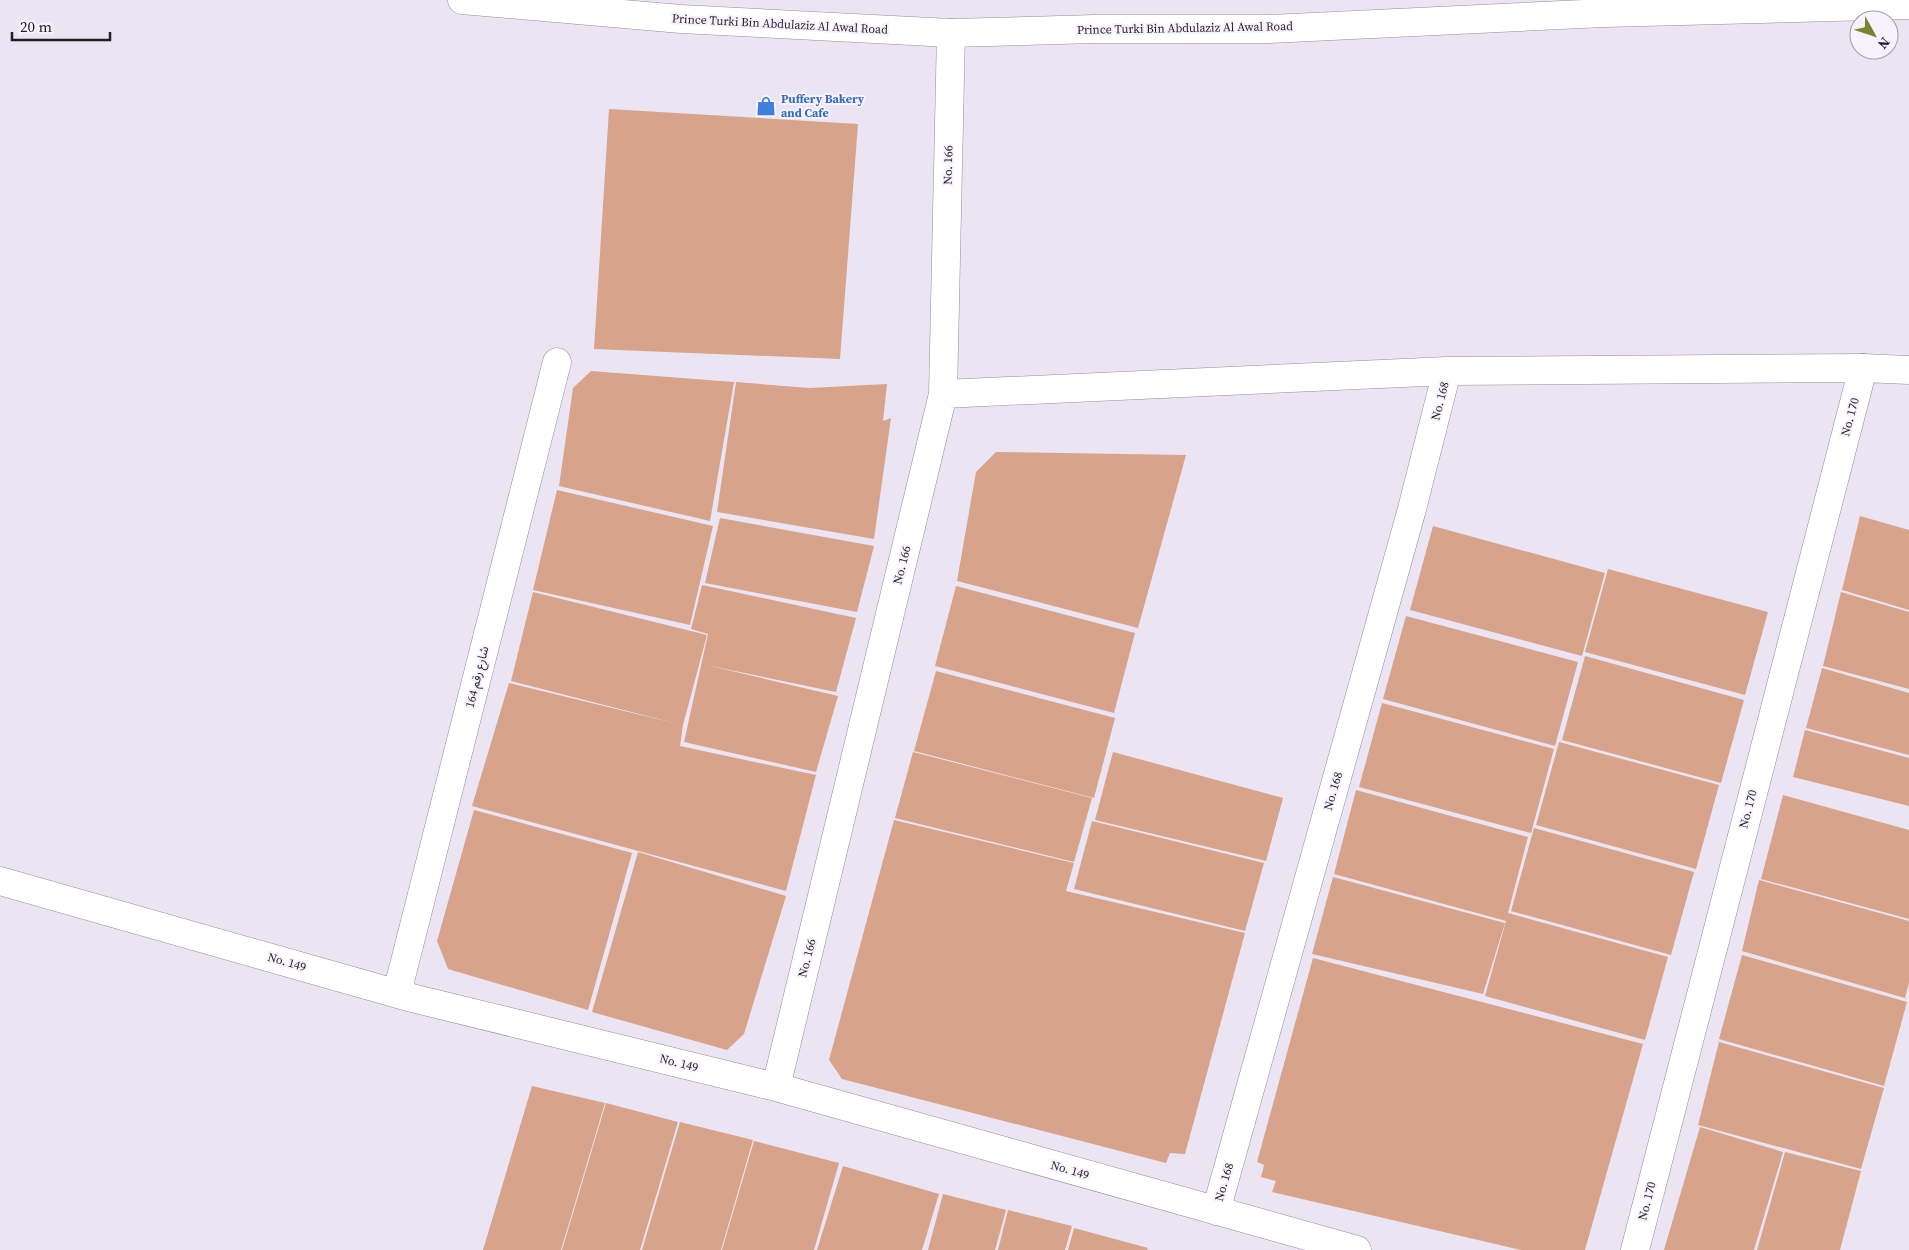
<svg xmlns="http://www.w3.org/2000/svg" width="1909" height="1250" viewBox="0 0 1909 1250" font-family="'Source Serif 4','Noto Sans Arabic',serif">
  <rect width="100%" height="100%" fill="#ebe4f3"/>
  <!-- building -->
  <path fill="#d7a48b" d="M609,109L858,124L840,359L594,349Z
    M591,371L734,382L710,521L559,486L573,388Z
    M736,382L809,388L887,384L883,421L891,418L874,539L717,512Z
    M996,452L1186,455L1138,628L957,581L976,472Z
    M557,490L713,526L690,625L533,590Z
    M1860,516L1909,530V610L1842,590Z
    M720,518L874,546L857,612L705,583Z
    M1433,526L1605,573L1582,656L1410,610Z
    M1608,569L1768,612L1745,695L1585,652Z
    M702,585L856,618L836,692L706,665L838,696L816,772L684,742L708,634L691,629Z
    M956,586L1135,633L1114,713L935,666Z
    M533,592L707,635L683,725L680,746L816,775L786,891L472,806L509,683L678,724L511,681Z
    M1841,592L1909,612V689L1823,666Z
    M1406,616L1578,662L1555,746L1383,699Z
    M1585,656L1744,700L1721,783L1562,740Z
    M1822,668L1909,693V755L1806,728Z
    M936,671L1115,718L1094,798L914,751Z
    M1382,703L1554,749L1531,833L1359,787Z
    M1805,730L1909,758V806L1793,777Z
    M1559,742L1719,785L1696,869L1536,825Z
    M913,752L1092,798L1074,862L895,818Z
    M1113,752L1283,798L1266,861L1095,820Z
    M1356,790L1528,837L1508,913L1668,957L1645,1040L1485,996L1506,921L1334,874Z
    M1783,795L1909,830V919L1761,879Z
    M474,810L632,853L588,1010L448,969L437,941Z
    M894,820L1074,863L1066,891L1245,933L1185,1154L1170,1153L1166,1163L842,1079L829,1060Z
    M1092,821L1264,863L1245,931L1074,889Z
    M1534,828L1694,872L1671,955L1511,911Z
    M638,852L786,896L744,1034L727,1050L592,1012Z
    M1333,877L1505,923L1483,994L1312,954Z
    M1759,880L1909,921V983L1905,998L1742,951Z
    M1742,955L1907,1002L1884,1086L1719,1039Z
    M1313,958L1643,1044L1585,1250H1521L1272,1192L1276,1181L1261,1177L1264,1165L1257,1162Z
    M1719,1042L1884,1088L1861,1169L1698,1125Z
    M532,1086L605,1103L561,1250H483Z
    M606,1103L678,1122L640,1250H562Z
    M680,1122L753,1140L721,1250H642Z
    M1700,1127L1783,1152L1754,1250H1664Z
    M754,1141L839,1163L814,1250H722Z
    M1785,1152L1861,1171L1840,1250H1757Z
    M843,1166L939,1194L922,1250H817Z
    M943,1194L1006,1210L995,1250H928Z
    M1008,1210L1072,1226L1065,1250H998Z
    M1074,1228L1148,1248L1147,1250H1068Z"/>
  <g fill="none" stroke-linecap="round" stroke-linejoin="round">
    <defs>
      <path id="minor" d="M943,394L1447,371L1863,368L1909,370
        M0,881L412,998L776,1087L1357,1250
        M397,993L557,362
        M776,1087L943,394L951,33
        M1216,1211L1412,509L1447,371
        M1635,1250L1863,368"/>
      <path id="major" d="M462,0L681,19L951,33L1095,29H1269L1604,13L1909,5"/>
    </defs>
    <!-- minor casing -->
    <use href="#minor" stroke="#938c99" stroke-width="29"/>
    <!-- major casing -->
    <use href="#major" stroke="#938c99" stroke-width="29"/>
    <!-- minor -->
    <use href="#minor" stroke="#fff" stroke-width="28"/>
    <!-- major -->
    <use href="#major" stroke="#fff" stroke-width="28"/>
  </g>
  <!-- icons -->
  <defs>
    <symbol id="shop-bare" viewBox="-9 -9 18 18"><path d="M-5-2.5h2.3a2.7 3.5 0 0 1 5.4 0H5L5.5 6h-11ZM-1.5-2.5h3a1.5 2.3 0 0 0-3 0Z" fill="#3f7fe0" stroke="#f8f2fe" stroke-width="2.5" paint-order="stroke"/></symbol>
  </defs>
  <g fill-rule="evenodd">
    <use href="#shop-bare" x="752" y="92" width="28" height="28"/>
  </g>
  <g text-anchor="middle" stroke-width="4" stroke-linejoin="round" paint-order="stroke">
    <!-- street labels -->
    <g font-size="12" fill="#201e23" stroke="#f8f2fe">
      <text transform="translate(780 24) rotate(3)" y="4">Prince Turki Bin Abdulaziz Al Awal Road</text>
      <text transform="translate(1185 28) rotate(-1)" y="4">Prince Turki Bin Abdulaziz Al Awal Road</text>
      <text transform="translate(948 165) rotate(-89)" y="4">No. 166</text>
      <text transform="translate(1440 401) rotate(-76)" y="4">No. 168</text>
      <text transform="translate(1850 417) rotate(-75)" y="4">No. 170</text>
      <text transform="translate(902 565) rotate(-76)" y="4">No. 166</text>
      <text transform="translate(477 677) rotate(-76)" y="4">شارع رقم 164</text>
      <text transform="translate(1333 791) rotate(-74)" y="4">No. 168</text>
      <text transform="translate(1748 809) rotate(-76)" y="4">No. 170</text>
      <text transform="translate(807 958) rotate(-76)" y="4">No. 166</text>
      <text transform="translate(287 962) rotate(16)" y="4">No. 149</text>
      <text transform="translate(679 1063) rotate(14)" y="4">No. 149</text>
      <text transform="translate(1070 1170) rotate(16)" y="4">No. 149</text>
      <text transform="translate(1224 1182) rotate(-74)" y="4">No. 168</text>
      <text transform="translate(1647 1201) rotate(-76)" y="4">No. 170</text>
    </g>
    <!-- shop labels -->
    <g font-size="12" font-weight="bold" fill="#366cbe" stroke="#f8f2fe" text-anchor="start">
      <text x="781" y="103">Puffery Bakery<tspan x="781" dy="14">and Cafe</tspan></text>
    </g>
  </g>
  <!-- north arrow -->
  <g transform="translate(1874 35) rotate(130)"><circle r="24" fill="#f8f2fe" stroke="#a29da6"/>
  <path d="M0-4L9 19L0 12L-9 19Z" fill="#7b832e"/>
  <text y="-8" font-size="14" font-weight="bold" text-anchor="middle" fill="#201e23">N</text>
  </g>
  <!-- scale -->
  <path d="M12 32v8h98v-8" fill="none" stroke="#201e23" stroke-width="2.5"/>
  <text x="20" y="32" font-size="15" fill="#201e23" stroke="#f8f2fe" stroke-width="4" paint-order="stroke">20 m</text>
</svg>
